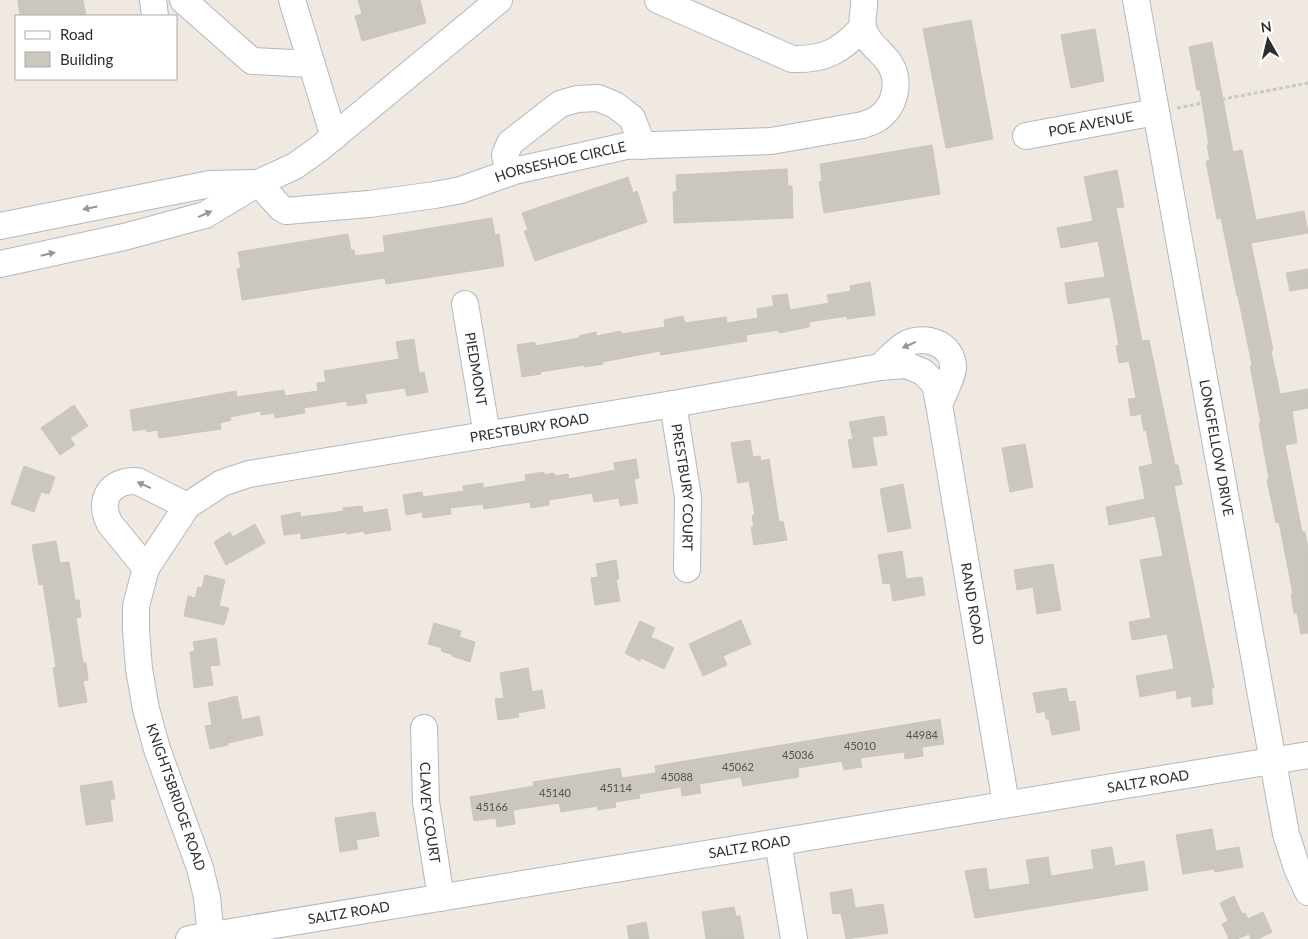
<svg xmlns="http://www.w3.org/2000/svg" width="1308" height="939" viewBox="0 0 1308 939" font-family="Lato,sans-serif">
  <rect width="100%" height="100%" fill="#efe9e1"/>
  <!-- building -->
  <path fill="#cbc7bf" stroke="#cbc5ba" d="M18,0H83L86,16H20Z
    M358,0H420L426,23L362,41L355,16L362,14Z
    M971,20L993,139L946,148L923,29Z
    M1095,29L1104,81L1071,88L1061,35Z
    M1212,42L1233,152L1242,150L1256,220L1304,211L1308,231V233L1251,243L1273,350L1271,351L1280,394L1308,389V408L1292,411L1297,443L1285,445L1302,532H1305L1308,548V633L1301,634L1297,613H1294L1291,594H1293L1279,522L1276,523L1267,480L1269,479L1259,423H1261L1250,366L1252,365L1238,296H1237L1221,218L1217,219L1206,161H1210L1207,145H1209L1200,90H1197L1189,47Z
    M932,145L940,194L824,213L819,182L822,181L820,164Z
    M787,169L788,186H792L793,218L674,223L673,192L677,191L676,175Z
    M1117,170L1124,207L1116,208L1142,341L1149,340L1175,465H1178L1182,484L1174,486L1214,688H1211L1213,704L1192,707L1191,696L1177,699L1176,690L1140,697L1136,676L1174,669L1167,634L1132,640L1129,622L1151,618L1140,560L1163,556L1155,516L1109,525L1106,507L1145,499L1139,467L1153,464L1146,430L1144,431L1141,414L1131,416L1128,399L1136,398L1129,361L1119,363L1116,346L1119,345L1110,297L1068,304L1065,283L1105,277L1098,241L1061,248L1057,228L1093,221L1084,177Z
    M628,177L633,193L637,191L647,222L535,261L524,231L528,230L522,213Z
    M492,218L495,235L499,234L504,266L386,284L385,278L242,300L237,269L241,268L238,252L348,234L351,250H354L355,256L385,252L383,236Z
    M1308,269V288L1290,291L1286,273Z
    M870,282L875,315L847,319V316L809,322V327L779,333L778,330L746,335L747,341L661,355L660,351L602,362L603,364L585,367L584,365L540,372L541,374L522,377L517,345L535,342V346L579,338V336L596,332L597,336L621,331L622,334L665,327L664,320L683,316L685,323L726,317L727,323L758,318L757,309L774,306L772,296L787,294L790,310L829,303L827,295L851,291L850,286Z
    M414,339L419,373L424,372L428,392L407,396L405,388L365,394L367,403L347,406V401L304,408L305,413L275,418L274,413L261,415V411L230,417L231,420L220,423L221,429L159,438L158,430L146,432V429L133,431L130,410L236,391L237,397L284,390L285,396L318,391L317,383L326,382L324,371L399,359L396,342Z
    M74,405L88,426L70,438L75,445L60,455L41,428Z
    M884,416L887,435L872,437L877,465L853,468L848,440L853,439L849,422Z
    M750,440L753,457L760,456L761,461L769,459L779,522L783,521L787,540L754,545L751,527H754L752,516L755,515L749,481L738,483L731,443Z
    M1025,444L1033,487L1010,492L1002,448Z
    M636,459L639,478L634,479L638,503L620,506L619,498L594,502L592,493L549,500V505L531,508L530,502L484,509L483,504L450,508L451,514L423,518L422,512L406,515L403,495L422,492L423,497L464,491L463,486L483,483V488L526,481L525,475L544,472V475L554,473L555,476L568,474L569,479L615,470L614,463Z
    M24,466L55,477L49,494L41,492L34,512L11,504Z
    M903,484L911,528L888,532L880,489Z
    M362,506L363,513L387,509L391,530L365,534L364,531L347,534V532L301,539V533L284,535L281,516L300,512L301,517L344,511L343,508Z
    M255,524L265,543L226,565L214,542L230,532L233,537Z
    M56,541L60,563L69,562L75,600H79L81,617L76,618L83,663H86L88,680L83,681L87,702L59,707L53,668L56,667L43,584L39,585L32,545Z
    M902,551L906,579L922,577L925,595L893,601L890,583L883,584L878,555Z
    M616,560L619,579H616L620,601L595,605L591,578L598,577L596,564Z
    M1053,564L1061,610L1037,614L1033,587L1017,590L1014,570Z
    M205,575L225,580L219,606L229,608L224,625L184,616L188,596L195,598L198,587L202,588Z
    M741,620L751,644L723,656L727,665L703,676L689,644Z
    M640,621L655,628L651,637L674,648L664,669L641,658L640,661L625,653Z
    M434,623L461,631L459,637L475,642L470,662L452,656L453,655L441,651L442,648L428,644Z
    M216,638L220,665L210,666L213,685L194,688L190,652L195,651L193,642Z
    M528,668L532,692L542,690L545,708L518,713L519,717L498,720L495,699L504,698L500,673Z
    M1066,688L1069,702L1075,701L1080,730L1052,735L1049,719H1046L1045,711L1037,713L1033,693Z
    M237,696L242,720L259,716L263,735L228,743V745L210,749L205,726L212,725L208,703Z
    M940,719L944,744L922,747L923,756L905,759L904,752L860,758L862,767L844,770L842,761L798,768L799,777L743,786L741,777L699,784L701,793L682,796L681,787L639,794L640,798L615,802L616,807L598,810L597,806L561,812L559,803L513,810L515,824L497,827L496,818L474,821L470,797L534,786L533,782L620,768L622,778L656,773L655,766Z
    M112,781L115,799H110L113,821L86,825L80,786Z
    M375,812L379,836L356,840L358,849L340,852L335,818Z
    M1212,829L1216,851L1239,847L1243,867L1215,872L1214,869L1183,874L1176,835Z
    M1112,847L1115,866L1144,861L1148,890L975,918L965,871L986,868L989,890L1030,884L1026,860L1048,857L1051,876L1094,869L1091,850Z
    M852,889L855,908L883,904L888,933L846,939L841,913L833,914L830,893Z
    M1234,896L1242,914L1245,913L1248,919L1263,912L1272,932L1258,939H1251L1249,934L1237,939H1229L1222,924L1228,921L1220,903Z
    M734,907L736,916H740L744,939H706L702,912Z
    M646,922L649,939H629L627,926Z"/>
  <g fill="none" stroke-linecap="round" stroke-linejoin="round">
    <defs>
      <g id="minor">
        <path d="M153,0L155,16"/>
        <path d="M183,0L252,61L312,64"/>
        <path d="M292,0L334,137"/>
        <path d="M658,0L792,59C825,60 841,51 863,27"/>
        <path id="s1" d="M1136,0L1286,834L1297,868L1308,892"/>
        <path id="s2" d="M1026,136L1156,112"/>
        <path d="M509,173L505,155L510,143L560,104L577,99L598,98L615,105L632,118L643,146"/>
        <path id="s3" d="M0,226L210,184L258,183L281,208L286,211L369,204L435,195L461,190L514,171L626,146L771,141L863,125C867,123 873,122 877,119C895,108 901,82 890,64C881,50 867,44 863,27C861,18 865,9 864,0"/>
        <path d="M0,264L124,237L205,215L258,183L295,166L320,148L499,0"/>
        <path id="s4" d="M465,304L487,435"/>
        <path d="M880,367C888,360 897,349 906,344C925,334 953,344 953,367C953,376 943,395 939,404"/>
        <path id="s5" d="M673,404L688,497L687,569"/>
        <path d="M146,568L110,524C97,500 110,480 137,481L187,506"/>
        <path id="s6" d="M424,728L426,802L441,898"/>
        <path d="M778,842L794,939"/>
        <path id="s7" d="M189,939L1308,755"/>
        <path id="s8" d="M211,939L207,897L200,868L157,749L146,709L139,669L136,630V606L146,568L187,506L222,483L249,474L673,404L880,367L906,365L923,372L935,384L939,404L1006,804"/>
      </g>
    </defs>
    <!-- minor casing -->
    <use href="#minor" stroke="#b4b7c1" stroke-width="28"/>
    <!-- path -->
    <path stroke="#c9c9c9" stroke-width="3" stroke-dasharray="4 2.5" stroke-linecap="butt" d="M1177,108L1308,83"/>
    <!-- minor -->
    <use href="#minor" stroke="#fff" stroke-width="26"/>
  </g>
  <!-- one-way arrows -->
  <defs><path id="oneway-solid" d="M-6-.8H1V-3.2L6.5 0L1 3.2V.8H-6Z" transform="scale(1.25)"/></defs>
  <g fill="#969696">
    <use href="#oneway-solid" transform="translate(90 208) rotate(169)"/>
    <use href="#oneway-solid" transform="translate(205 214) rotate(-24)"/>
    <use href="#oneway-solid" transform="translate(48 254) rotate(-13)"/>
    <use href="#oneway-solid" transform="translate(909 345) rotate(156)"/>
    <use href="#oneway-solid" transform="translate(144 485) rotate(-156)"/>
  </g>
  <g text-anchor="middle" stroke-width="4.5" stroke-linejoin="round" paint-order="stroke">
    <!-- number labels -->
    <g font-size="11" fill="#555452">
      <text x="922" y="739">44984</text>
      <text x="860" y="750">45010</text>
      <text x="798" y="759">45036</text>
      <text x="738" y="771">45062</text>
      <text x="677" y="781">45088</text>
      <text x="616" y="792">45114</text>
      <text x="555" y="797">45140</text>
      <text x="492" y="811">45166</text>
    </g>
    <!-- street labels -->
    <g font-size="14" fill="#2e2e2e" stroke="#fff">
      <text dy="5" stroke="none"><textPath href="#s2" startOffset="66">POE AVENUE</textPath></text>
      <text dy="5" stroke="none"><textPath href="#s3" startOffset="582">HORSESHOE CIRCLE</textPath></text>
      <text dy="5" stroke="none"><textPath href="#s4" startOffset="66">PIEDMONT</textPath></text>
      <text dy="5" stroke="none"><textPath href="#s8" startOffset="812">PRESTBURY ROAD</textPath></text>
      <text dy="5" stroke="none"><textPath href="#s1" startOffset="455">LONGFELLOW DRIVE</textPath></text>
      <text dy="5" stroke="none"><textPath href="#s5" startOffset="84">PRESTBURY COURT</textPath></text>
      <text dy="5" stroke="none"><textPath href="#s8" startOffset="1452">RAND ROAD</textPath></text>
      <text dy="5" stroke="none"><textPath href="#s7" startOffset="972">SALTZ ROAD</textPath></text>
      <text transform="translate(176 797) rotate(71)" y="5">KNIGHTSBRIDGE ROAD</text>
      <text dy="5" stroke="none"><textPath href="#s6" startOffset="85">CLAVEY COURT</textPath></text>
      <text dy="5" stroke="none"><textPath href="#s7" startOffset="568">SALTZ ROAD</textPath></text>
      <text dy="5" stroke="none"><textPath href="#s7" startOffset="162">SALTZ ROAD</textPath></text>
    </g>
  </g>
  <!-- legend -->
  <rect x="15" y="15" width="162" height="65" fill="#ffffff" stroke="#ababab"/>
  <rect x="25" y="31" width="25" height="8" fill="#ffffff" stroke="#ababab"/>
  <text x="60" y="40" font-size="15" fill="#2e2e2e">Road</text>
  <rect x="25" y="52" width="25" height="15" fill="#cbc7bf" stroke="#ababab"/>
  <text x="60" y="65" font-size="15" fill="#2e2e2e">Building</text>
  <!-- north arrow -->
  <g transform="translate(1268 40) rotate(352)" stroke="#ffffff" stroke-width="4" paint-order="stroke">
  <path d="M0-4L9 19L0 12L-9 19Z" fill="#2e2e2e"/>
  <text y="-8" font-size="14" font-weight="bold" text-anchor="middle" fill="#2e2e2e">N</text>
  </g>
</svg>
